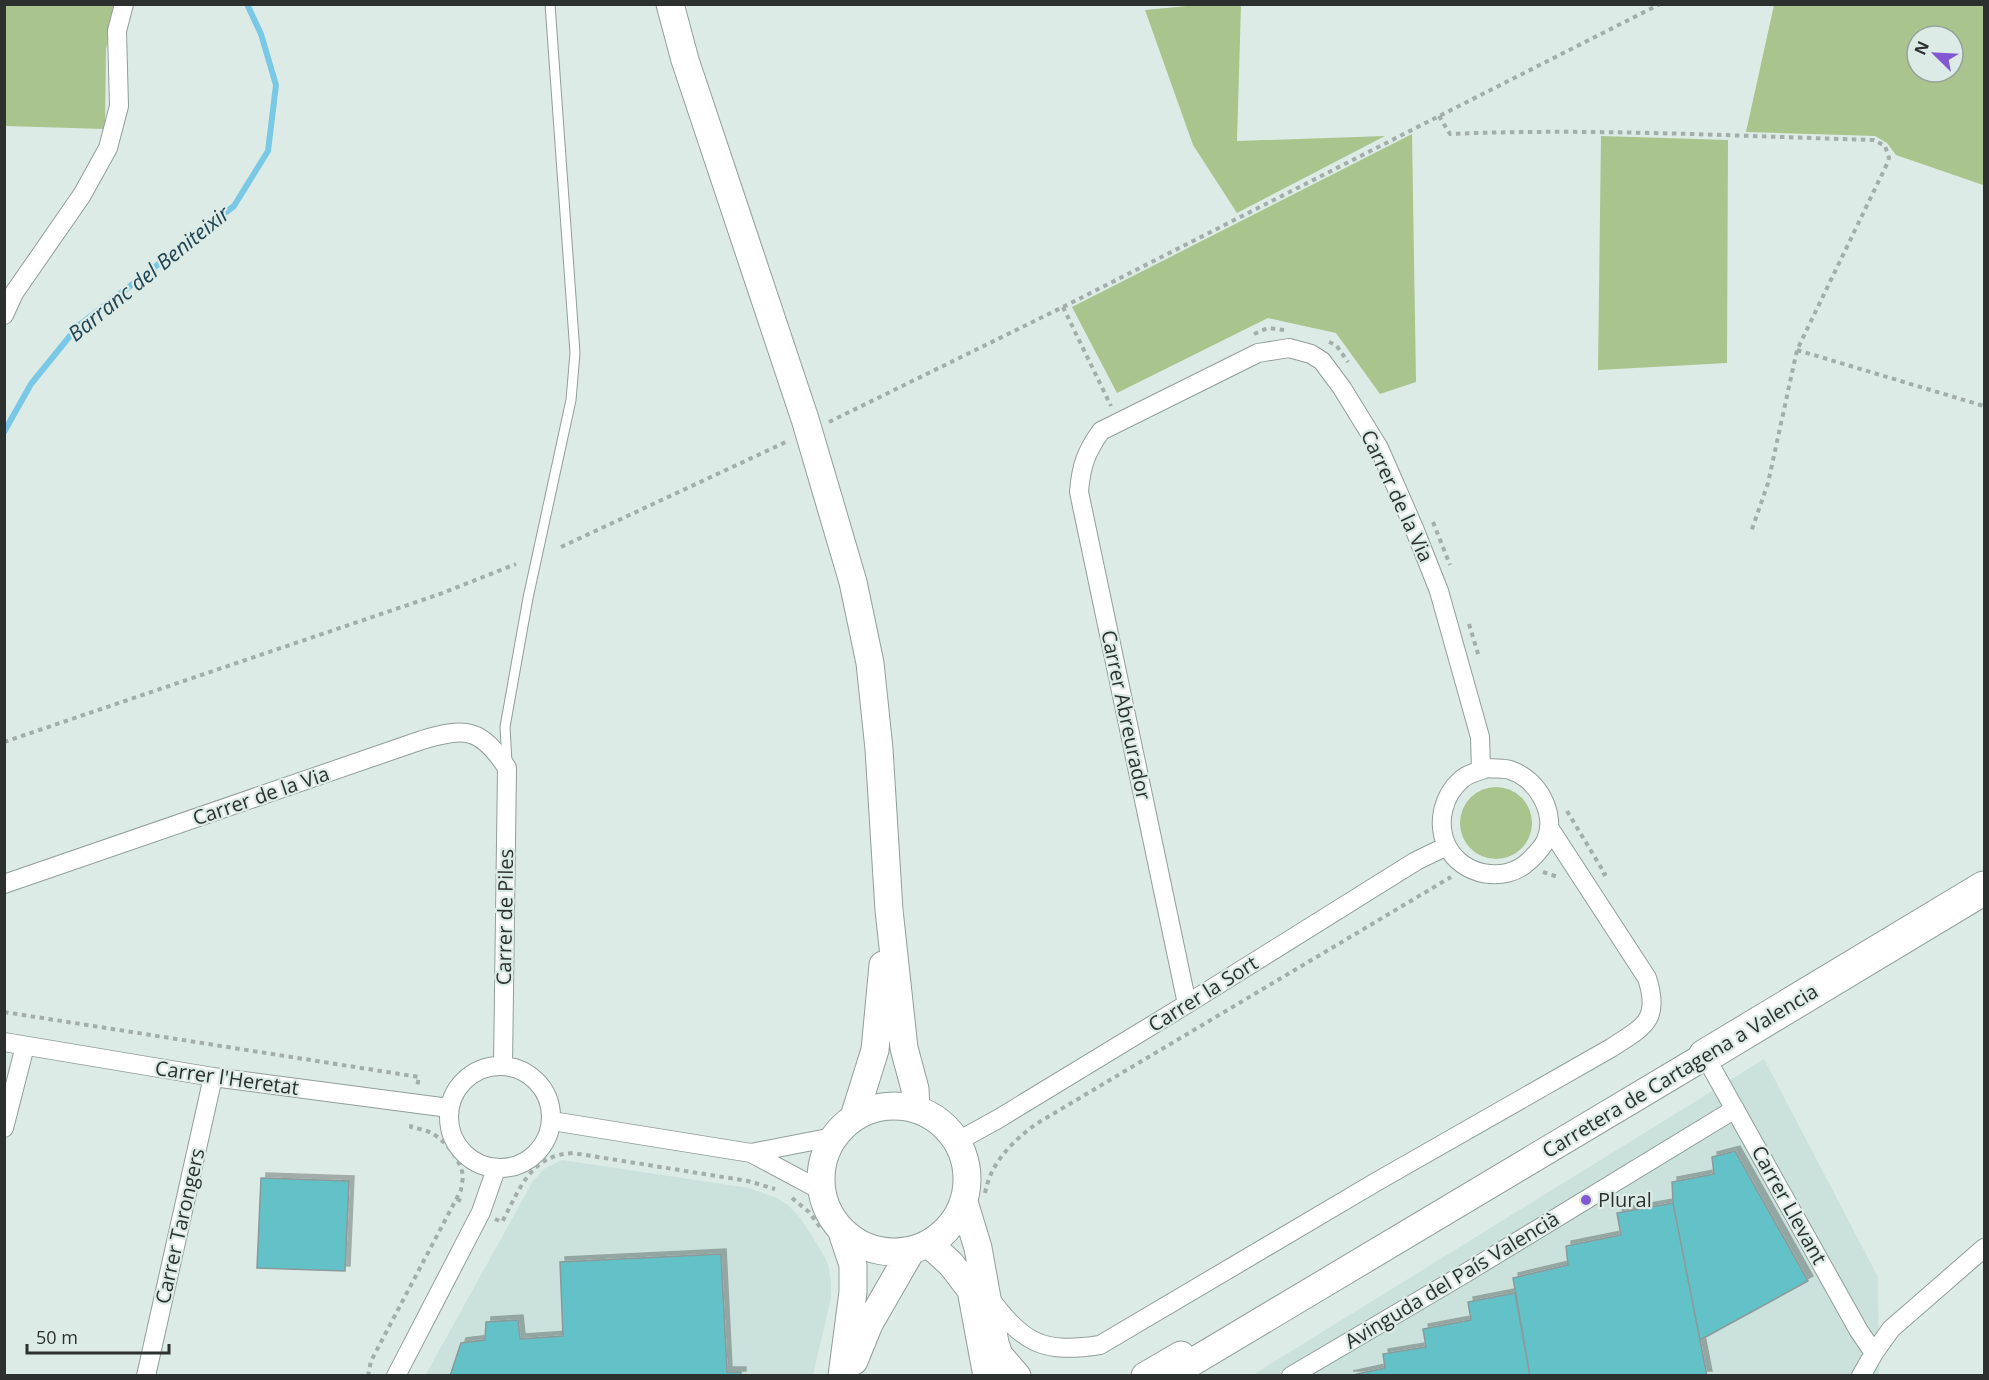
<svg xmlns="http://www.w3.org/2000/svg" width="1989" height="1380" viewBox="0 0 1989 1380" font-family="'Open Sans',sans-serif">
  <defs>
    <filter id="shadow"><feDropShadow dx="5" dy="-5" stdDeviation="0" flood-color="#0004"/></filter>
  </defs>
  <rect width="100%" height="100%" fill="#ddebe7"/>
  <!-- built -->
  <path fill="#cae2db" d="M1764,1059L1878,1277L1879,1375L1251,1376Z
    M562,1160L749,1188L777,1198L788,1205L801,1219L822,1252L828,1264L831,1280V1298L813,1375L425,1376L533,1181L544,1169Z"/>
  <!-- green -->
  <path fill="#a9c48c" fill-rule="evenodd" d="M5,5H117L106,49L105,129L5,126Z
    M1198,5H1241L1237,141L1385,136L1237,213L1193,145L1145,10Z
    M1774,5H1984V182L1983,185L1896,155L1887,143L1875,136L1746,132ZM1917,36H1953V72H1917Z
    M1412,134L1416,382L1380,394L1336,333L1268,318L1117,393L1072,307Z
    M1601,136L1728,140L1727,363L1598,370Z
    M1460 823a36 36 0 1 1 72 0a36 36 0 1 1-72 0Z"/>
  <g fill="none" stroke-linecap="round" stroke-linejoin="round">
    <!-- stream -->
    <path stroke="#78c8e6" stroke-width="6" d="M4,432L31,384L78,326L234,206L268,151L276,85L261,34L247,4"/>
  </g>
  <!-- building -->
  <path fill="#64c2c7" stroke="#8b999a" stroke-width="1.5" filter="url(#shadow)" d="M1735,1151L1808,1281L1700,1340L1673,1203L1672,1182L1714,1174L1712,1157Z
    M261,1178L349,1181L345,1271L257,1268Z
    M1673,1203L1707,1376H1530L1513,1278L1568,1265L1566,1246L1621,1235L1617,1213Z
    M721,1254L727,1372H741V1376H450L461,1343L485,1340L486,1322L518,1320L520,1339L563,1336L560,1262Z
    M1515,1293L1530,1376H1348L1385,1368L1383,1354L1426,1347L1423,1329L1471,1320L1468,1302Z"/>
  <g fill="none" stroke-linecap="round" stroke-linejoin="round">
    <defs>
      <path id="lane" d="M507,762L505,727L528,598L571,400L575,353L550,4"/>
      <path id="street" d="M4,315L14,293L82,195L108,148L119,106L117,31L124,4
        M1488,768C1495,769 1504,768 1510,770C1538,779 1557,814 1546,840C1542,849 1536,854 1529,861C1505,884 1462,876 1447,846C1436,823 1443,795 1462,779C1469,773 1479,771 1488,768Z
        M4,884L422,740C466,727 481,728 507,768L503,1065
        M1187,1004L1079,492C1081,466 1086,452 1101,431L1258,353L1289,348L1311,354L1322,361L1342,388L1379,448L1414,528L1439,591L1480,737L1481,770
        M4,1042L213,1077L449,1108
        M1705,1056L1859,1331L1874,1353
        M449 1117a51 51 0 1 1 102 0a51 51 0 1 1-102 0Z
        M552,1121L751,1153L822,1191
        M4,1128L25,1046
        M958,1141L998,1119L1187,1004L1416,861L1447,846
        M751,1153L833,1137
        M988,1296C1023,1343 1042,1354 1100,1345L1376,1182L1611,1048C1643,1027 1661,1021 1647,978L1550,829
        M146,1376L213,1077
        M396,1376L481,1212L496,1169
        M1291,1376L1459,1277L1735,1109
        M1861,1376L1874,1353L1891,1329L1984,1248"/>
      <path id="secondary" d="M670,4L685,60L805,419L853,582L870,663L879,749L889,910L904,1048L915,1089L916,1108
        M821 1179a73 73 0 1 1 146 0a73 73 0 1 1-146 0Z
        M854,1117L875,1050L883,965
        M964,1202L978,1248L995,1343L999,1355L1017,1376
        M841,1229L853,1265V1292L842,1376
        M929,1244L951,1264L971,1290L987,1376
        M854,1361L869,1324L911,1251
        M1145,1376L1181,1355
        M1169,1376L1705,1056"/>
      <path id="highway" d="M1705,1056L1984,888"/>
    </defs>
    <!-- lane casing -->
    <use href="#lane" stroke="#919e9a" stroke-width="11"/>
    <!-- street casing -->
    <use href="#street" stroke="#919e9a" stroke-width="20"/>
    <!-- secondary casing -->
    <use href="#secondary" stroke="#919e9a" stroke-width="29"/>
    <!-- highway casing -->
    <use href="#highway" stroke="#919e9a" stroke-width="35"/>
    <!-- path -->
    <path stroke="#a3aeab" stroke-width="4" stroke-dasharray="4.5 4.5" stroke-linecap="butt" d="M1439,116L1450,134C1591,128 1733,136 1874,140L1885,146L1889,158L1887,164L1797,350L1768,483L1751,532
      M1063,307L1111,406
      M1254,334L1268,328L1284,330
      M1329,342L1336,345L1348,362
      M1797,350L1984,406
      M829,422L1063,307L1660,4
      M1433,522L1450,565
      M561,547L788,441
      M1469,624L1479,657
      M4,742L440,594L516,564
      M1567,811L1605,874L1601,876
      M1543,872L1558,877
      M4,1012L419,1077L417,1087
      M985,1193C991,1162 1012,1142 1036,1124L1451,877
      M792,1198L809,1212L820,1227
      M457,1199L465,1203
      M495,1219L502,1222C520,1189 530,1155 573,1153L748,1181L775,1189
      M368,1376L371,1361L461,1190C461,1186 463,1180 463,1176C461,1161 446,1141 433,1134C427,1130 418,1129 411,1127L412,1121"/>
    <!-- lane -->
    <use href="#lane" stroke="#fff" stroke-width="9"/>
    <!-- street -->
    <use href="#street" stroke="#fff" stroke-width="18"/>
    <!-- secondary -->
    <use href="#secondary" stroke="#fff" stroke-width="27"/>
    <!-- highway -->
    <use href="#highway" stroke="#fff" stroke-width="33"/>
  </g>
  <!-- markers -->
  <circle fill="#8259d3" stroke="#ddebe7" stroke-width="2" cx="1586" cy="1200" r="6"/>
  <g text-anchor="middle" stroke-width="4.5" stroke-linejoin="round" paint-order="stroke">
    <!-- street labels -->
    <g font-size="20" fill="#2c3130" stroke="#ddebe7">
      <text transform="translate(1397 496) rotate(65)" y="7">Carrer de la Via</text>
      <text transform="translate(1126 715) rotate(78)" y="7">Carrer Abreurador</text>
      <text transform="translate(261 796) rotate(-19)" y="7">Carrer de la Via</text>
      <text transform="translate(505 917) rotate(-89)" y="7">Carrer de Piles</text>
      <text transform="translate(1203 994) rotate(-32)" y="7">Carrer la Sort</text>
      <text transform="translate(1680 1071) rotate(-31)" y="7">Carretera de Cartagena a Valencia</text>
      <text transform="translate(227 1078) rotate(8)" y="7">Carrer l'Heretat</text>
      <text transform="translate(1789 1205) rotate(61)" y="7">Carrer Llevant</text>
      <text transform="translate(180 1226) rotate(-77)" y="7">Carrer Tarongers</text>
      <text transform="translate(1452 1280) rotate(-31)" y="7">Avinguda del País Valencià</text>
    </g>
    <!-- poi labels -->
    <g font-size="20" fill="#2c3130" stroke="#ddebe7" text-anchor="start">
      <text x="1598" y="1207">Plural</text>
    </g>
    <!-- water labels -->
    <g font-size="21" font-style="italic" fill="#204452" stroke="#ddebe7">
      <text transform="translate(149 274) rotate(-39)" y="7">Barranc del Beniteixir</text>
    </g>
  </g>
  <!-- border -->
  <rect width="1989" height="1380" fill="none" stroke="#2c3130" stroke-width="12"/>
  <!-- north arrow -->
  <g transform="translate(1935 54) rotate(294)"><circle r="28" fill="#ddebe7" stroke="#96a19e" stroke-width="1.5"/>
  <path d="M0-4.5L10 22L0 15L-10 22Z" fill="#8259d3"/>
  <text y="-9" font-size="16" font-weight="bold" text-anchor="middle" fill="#2c3130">N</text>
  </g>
  <!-- scale -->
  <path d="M27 1344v9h142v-9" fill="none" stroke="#2c3130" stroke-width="3"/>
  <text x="36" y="1344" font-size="18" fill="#2c3130" stroke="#ddebe7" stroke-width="4.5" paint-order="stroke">50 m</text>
</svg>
